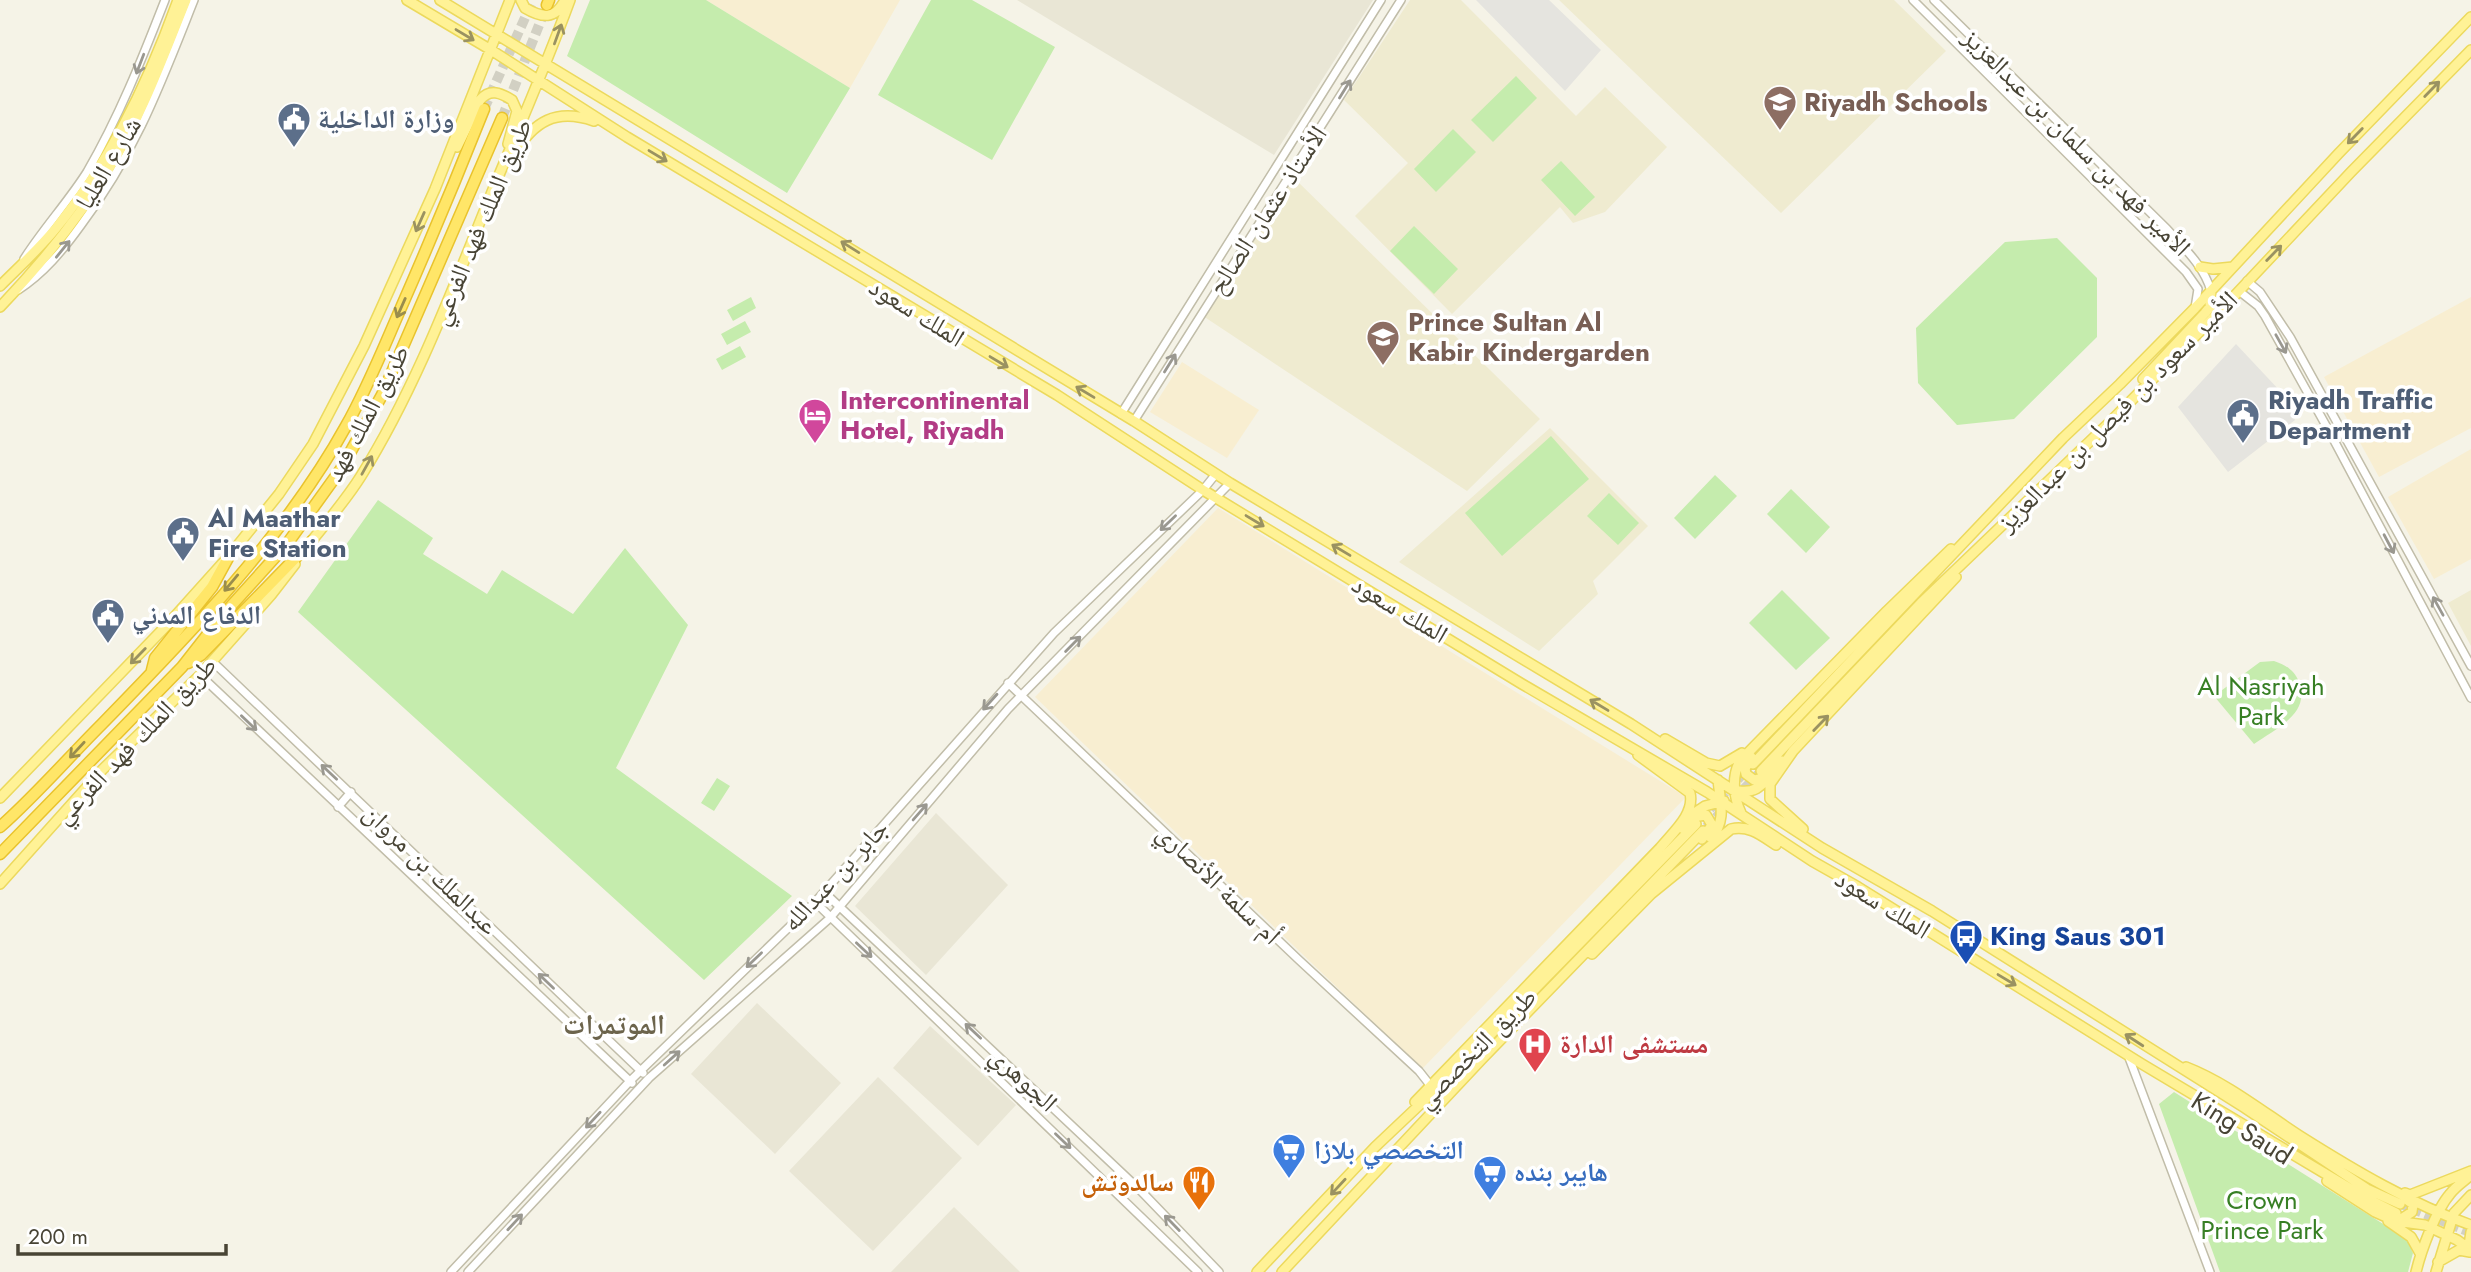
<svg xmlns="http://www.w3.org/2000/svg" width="2471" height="1272" viewBox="0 0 2471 1272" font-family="Jost,'Noto Naskh Arabic',sans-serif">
  <rect width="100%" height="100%" fill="#f5f3e7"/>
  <!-- residential -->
  <path fill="#e9e6d5" d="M1017,0H1373L1274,155Z
    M936,813L1008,885L926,975L855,906Z
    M757,1003L841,1083L775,1154L691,1074Z
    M930,1026L1016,1105L978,1146L893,1068Z
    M878,1077L962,1158L873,1251L789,1171Z
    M954,1207L1020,1272H891Z"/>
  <!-- commercial -->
  <path fill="#f8eed1" d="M706,0H900L850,88Z
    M2471,297V428L2379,477L2324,377Z
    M1182,362L1259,410L1227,458L1150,412Z
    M2471,449V559L2434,579L2388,497Z
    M1218,508L1686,797L1422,1069L1035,697Z"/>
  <!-- education -->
  <path fill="#efebd0" d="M1410,0H1461L1576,116L1605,87L1667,147L1605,212L1573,223L1560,207L1452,314L1355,216L1408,163L1344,100Z
    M1559,0H1894L1946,51L1781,213Z
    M1294,178L1540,419L1467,491L1200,314Z
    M1550,428L1648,526L1593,581L1598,594L1539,651L1399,562Z
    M2471,590V646L2448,603Z"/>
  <!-- green -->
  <path fill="#c5ecad" d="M590,0H706L850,88L787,193L567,56Z
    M931,0H972L1055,47L992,160L878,95Z
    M1516,76L1537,98L1493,142L1471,120Z
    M1453,129L1476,152L1436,192L1414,169Z
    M1561,161L1595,197L1575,216L1541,180Z
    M1414,226L1458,269L1434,294L1390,251Z
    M2057,238L2097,278V337L2014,419L1957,425L1918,383L1916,328L2005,242Z
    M751,297L756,308L733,321L727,310Z
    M745,321L751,332L727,345L721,334Z
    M740,346L746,357L722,370L716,359Z
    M1551,436L1589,479L1502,556L1465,513Z
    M1715,475L1737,496L1695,539L1674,518Z
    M1791,489L1830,527L1806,553L1767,514Z
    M1609,493L1639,523L1618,545L1587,516Z
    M378,500L433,538L423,554L487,594L502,570L573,614L625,548L688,625L616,768L792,896L704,980L298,612Z
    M1782,590L1830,638L1796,670L1749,623Z
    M2274,661C2286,665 2294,670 2299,682C2311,714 2276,728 2254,744L2214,696L2260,662Z
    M717,778L730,786L714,811L701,803Z
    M2174,1092L2407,1239L2413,1253L2408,1272H2220L2159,1104Z"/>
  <!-- parking -->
  <path fill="#e5e4df" d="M1476,0H1549L1601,50L1565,91Z
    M2236,344L2281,392L2295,420L2228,472L2178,407Z"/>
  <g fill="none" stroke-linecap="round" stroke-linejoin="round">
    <!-- primary-tunnel -->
    <path stroke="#d2d0c3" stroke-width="9" stroke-dasharray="9 4.5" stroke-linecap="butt" d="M1701,819L1749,768
      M1706,827L1758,774
      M2400,1204L2471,1233"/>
    <!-- motorway-tunnel -->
    <path stroke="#d2d0c3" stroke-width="10" stroke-dasharray="10 5" stroke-linecap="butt" d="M484,109L533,0
      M502,118L547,5"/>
    <defs>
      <path id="tertiary" d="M1913,0L2186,272L2198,289L2195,308
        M1934,0L2167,229C2184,248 2204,266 2211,291
        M24,259C43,229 68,202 87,172C119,117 142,59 165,0
        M2247,281L2260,292L2290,337L2471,666
        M18,290C44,273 63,250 81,225C136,152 161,83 194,0
        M2239,291L2258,306L2265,316L2329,431L2471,698
        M1121,414L1381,0
        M1134,421L1401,0
        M212,661L643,1073
        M200,675L632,1083
        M1008,683L1299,960L1419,1071L1430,1085
        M338,807L351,792
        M824,892L1141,1191L1219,1272
        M815,902L1198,1272
        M2128,1055L2210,1272
        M451,1272L630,1081L815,902L1054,633L1203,490L1215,475
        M468,1272L649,1078L830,918L1008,709L1230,483"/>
      <path id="primary" d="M407,0L491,50L627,137L1057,395L1203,490L1522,684L1707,792L1812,861L1858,887L2142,1064L2366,1198L2396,1213
        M440,0L1134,421L1230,483L1631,724L1822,848L1932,911L2245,1108L2367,1189L2400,1204
        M521,0L525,8C542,18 555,20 565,0
        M457,147L480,100C490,88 501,93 512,100L517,111L508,144
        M514,154C534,121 556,108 594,121
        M2200,267L2213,269L2233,267
        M0,286C19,267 39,249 56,228C111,161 149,81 178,0
        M0,307C41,264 79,218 110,167C142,115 163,57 186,0
        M2143,379L2205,313L2210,307L2211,291
        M309,544C327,522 346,500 361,476C417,386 454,285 494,187C520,125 547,63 570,0
        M1665,739L1706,763L1720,766L1742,753
        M1751,757L1745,769L1746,774L1754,780L1762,778L1782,761
        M1753,764L2063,438L2120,384L2195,308L2339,153L2471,17
        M1761,771L1921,603L2110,422L2223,308L2351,172L2471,50
        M1739,791C1755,793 1760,787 1771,775
        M0,798L167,625L229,556L279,494L313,444L364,346L435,189L510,0
        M1741,813C1734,798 1731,777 1740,761L1887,611L1951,549
        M1693,814L1705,806L1724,801
        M1681,828L1693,817L1706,815L1712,825L1702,839
        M1803,829L1770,799V784L1793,751L1956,577
        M1711,838C1727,821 1720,801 1718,780
        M0,884L103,769L200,675L271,595L295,564
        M1592,954L1651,894L1731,829C1749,825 1761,835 1776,845
        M2186,1067C2227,1083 2263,1112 2300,1136C2354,1170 2411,1204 2471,1225
        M1415,1102L1660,848C1673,832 1695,814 1690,793L1638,755
        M2327,1181L2375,1212L2395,1221L2425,1225L2457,1240L2471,1250
        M2405,1193L2410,1195L2471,1171
        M2397,1218L2401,1219L2412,1212L2413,1204L2406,1199
        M2388,1221L2411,1237L2420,1253
        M2471,1232L2469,1245L2471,1247
        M2438,1262L2459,1250L2470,1252
        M1257,1272L1375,1147L1449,1077L1696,824
        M1282,1272L1482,1059L1703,831
        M2416,1272C2421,1251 2436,1210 2450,1194C2455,1187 2464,1181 2471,1175
        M2436,1272L2454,1213L2471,1195"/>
      <path id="motorway" d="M547,5L549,0
        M188,663L201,655L312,541
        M152,670L155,658L212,587L229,556
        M0,827C36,795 67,759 101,725C188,636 286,535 346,426C367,389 383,349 400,310C429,244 457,177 484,109
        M0,854L182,667L222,616L287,544L341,469L382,395L502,118"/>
    </defs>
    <!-- tertiary casing -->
    <use href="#tertiary" stroke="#c1bda9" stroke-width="10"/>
    <!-- primary casing -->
    <use href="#primary" stroke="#ecd95d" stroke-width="12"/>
    <!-- motorway casing -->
    <use href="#motorway" stroke="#e9c32d" stroke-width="13"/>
    <!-- tertiary -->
    <use href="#tertiary" stroke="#fff" stroke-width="7"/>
    <!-- primary -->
    <use href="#primary" stroke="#fff296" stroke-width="9"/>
    <!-- motorway -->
    <use href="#motorway" stroke="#ffe668" stroke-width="10"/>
  </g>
  <!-- one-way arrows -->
  <defs><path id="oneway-shaft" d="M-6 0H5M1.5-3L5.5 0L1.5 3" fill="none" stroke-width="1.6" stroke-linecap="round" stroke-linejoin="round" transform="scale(1.75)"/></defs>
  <g stroke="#9a9261">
    <use href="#oneway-shaft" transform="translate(558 34) rotate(-70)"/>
    <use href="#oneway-shaft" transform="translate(465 35) rotate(31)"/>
    <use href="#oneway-shaft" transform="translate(2432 89) rotate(-46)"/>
    <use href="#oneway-shaft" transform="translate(2355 136) rotate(134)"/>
    <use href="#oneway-shaft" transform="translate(658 156) rotate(31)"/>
    <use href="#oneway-shaft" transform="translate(420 222) rotate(114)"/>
    <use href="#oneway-shaft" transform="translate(850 247) rotate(-148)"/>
    <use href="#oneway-shaft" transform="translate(2274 253) rotate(-46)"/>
    <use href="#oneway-shaft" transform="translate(999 362) rotate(31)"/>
    <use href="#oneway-shaft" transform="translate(1085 392) rotate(-149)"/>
    <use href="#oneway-shaft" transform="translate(367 465) rotate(-61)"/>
    <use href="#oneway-shaft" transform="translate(1255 521) rotate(31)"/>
    <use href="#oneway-shaft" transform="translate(1341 550) rotate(-149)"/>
    <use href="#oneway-shaft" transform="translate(138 656) rotate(134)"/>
    <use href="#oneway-shaft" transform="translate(1599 705) rotate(-149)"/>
    <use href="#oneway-shaft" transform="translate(1821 723) rotate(-46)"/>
    <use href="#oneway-shaft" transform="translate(2007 980) rotate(31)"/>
    <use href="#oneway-shaft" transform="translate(2134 1040) rotate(-147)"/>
    <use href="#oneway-shaft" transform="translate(1338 1187) rotate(133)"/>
  </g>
  <g stroke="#9a9890">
    <use href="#oneway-shaft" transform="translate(140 64) rotate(111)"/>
    <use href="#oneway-shaft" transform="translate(1345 89) rotate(-58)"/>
    <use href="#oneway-shaft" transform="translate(63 249) rotate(-51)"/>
    <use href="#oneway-shaft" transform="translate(2281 344) rotate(61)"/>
    <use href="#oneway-shaft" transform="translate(1170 363) rotate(-58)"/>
    <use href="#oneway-shaft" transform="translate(1168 523) rotate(136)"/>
    <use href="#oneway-shaft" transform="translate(2389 544) rotate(62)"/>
    <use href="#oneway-shaft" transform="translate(2438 606) rotate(-119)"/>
    <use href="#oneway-shaft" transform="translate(1073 644) rotate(-45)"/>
    <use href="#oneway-shaft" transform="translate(990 702) rotate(132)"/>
    <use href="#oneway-shaft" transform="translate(249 723) rotate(44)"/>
    <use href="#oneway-shaft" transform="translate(329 772) rotate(-137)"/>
    <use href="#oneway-shaft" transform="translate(920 812) rotate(-49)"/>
    <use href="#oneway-shaft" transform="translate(864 950) rotate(43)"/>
    <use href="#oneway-shaft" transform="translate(754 960) rotate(136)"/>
    <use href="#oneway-shaft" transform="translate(546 981) rotate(-136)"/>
    <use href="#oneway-shaft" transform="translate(973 1031) rotate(-137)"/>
    <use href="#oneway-shaft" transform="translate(672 1058) rotate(-42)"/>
    <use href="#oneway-shaft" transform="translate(593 1120) rotate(133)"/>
    <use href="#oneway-shaft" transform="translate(1063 1141) rotate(44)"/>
    <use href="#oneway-shaft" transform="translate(515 1222) rotate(-47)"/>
    <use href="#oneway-shaft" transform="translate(1172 1223) rotate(-134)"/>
  </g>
  <g stroke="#9a8d4c">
    <use href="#oneway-shaft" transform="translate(401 308) rotate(114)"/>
    <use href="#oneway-shaft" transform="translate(231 583) rotate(130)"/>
    <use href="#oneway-shaft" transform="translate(77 750) rotate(133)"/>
  </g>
  <!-- icons -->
  <defs>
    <symbol id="school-pin" viewBox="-11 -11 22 30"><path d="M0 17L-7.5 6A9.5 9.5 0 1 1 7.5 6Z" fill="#8d6e63" stroke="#fff"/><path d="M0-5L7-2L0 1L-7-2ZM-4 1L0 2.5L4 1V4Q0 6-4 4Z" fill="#fff"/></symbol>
    <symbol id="civic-pin" viewBox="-11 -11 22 30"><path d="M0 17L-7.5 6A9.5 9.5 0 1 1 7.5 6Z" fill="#5c6f8a" stroke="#fff"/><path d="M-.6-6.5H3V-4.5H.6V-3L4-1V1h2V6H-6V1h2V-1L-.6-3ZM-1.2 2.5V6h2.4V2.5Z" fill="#fff"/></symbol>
    <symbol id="hotel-pin" viewBox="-11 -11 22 30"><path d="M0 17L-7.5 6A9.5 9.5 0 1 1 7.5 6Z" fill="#d1479c" stroke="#fff"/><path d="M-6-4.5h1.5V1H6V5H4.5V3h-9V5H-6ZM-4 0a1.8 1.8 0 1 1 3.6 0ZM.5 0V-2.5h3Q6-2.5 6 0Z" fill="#fff"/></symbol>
    <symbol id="bus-pin" viewBox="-11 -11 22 30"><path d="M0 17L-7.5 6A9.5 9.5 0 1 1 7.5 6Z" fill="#1a4fb4" stroke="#fff"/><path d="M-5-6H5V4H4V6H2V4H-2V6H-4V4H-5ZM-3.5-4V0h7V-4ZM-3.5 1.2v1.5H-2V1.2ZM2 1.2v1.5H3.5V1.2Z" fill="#fff"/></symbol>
    <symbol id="hospital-pin" viewBox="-11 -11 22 30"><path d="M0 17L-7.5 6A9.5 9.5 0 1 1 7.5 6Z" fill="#e0444e" stroke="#fff"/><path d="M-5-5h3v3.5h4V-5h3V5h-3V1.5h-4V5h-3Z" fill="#fff"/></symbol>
    <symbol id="supermarket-pin" viewBox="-11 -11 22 30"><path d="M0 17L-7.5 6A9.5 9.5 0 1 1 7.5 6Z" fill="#3f7fe0" stroke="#fff"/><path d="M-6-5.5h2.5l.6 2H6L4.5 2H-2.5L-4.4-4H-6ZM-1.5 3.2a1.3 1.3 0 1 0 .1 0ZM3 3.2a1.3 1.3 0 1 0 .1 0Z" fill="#fff"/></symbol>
    <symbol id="restaurant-pin" viewBox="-11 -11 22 30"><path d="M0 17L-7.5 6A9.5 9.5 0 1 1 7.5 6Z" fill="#e8710a" stroke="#fff"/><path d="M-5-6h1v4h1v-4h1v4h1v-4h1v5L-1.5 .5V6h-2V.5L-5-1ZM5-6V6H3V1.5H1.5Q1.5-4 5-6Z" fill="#fff"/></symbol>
  </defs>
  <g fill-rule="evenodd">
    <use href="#school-pin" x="1761" y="83" width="38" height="52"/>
    <use href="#civic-pin" x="275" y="100" width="38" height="52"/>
    <use href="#school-pin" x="1364" y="318" width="38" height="52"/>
    <use href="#hotel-pin" x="796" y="396" width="38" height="52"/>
    <use href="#civic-pin" x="2224" y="396" width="38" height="52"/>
    <use href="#civic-pin" x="164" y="514" width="38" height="52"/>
    <use href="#civic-pin" x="89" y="596" width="38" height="52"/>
    <use href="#bus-pin" x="1947" y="917" width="38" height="52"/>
    <use href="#hospital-pin" x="1516" y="1025" width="38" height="52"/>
    <use href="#supermarket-pin" x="1270" y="1131" width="38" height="52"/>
    <use href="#supermarket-pin" x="1471" y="1153" width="38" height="52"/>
    <use href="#restaurant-pin" x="1180" y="1163" width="38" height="52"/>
  </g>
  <g text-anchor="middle" stroke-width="7" stroke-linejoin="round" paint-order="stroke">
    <!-- education labels -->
    <g font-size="26" font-weight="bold" fill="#785e54" stroke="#fff" text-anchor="start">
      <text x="1804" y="111">Riyadh Schools</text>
      <text x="1408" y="331">Prince Sultan Al<tspan x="1408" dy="30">Kabir Kindergarden</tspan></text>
    </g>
    <!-- service labels -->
    <g font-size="26" font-weight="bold" fill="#4e5e75" stroke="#fff" text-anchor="start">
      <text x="318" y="128">وزارة الداخلية</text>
      <text x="2268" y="409">Riyadh Traffic<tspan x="2268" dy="30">Department</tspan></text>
      <text x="208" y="527">Al Maathar<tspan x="208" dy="30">Fire Station</tspan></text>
      <text x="132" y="624">الدفاع المدني</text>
    </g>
    <!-- street labels -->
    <g font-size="26" fill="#484435" stroke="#fff">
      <text transform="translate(2077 142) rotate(45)" y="9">الأمير فهد بن سلمان بن عبدالعزيز</text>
      <text transform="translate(108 163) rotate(-59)" y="9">شارع العليا</text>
      <text transform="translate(1267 210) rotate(-57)" y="9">الأستاذ عثمان الصالح</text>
      <text transform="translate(481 222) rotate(-67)" y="9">طريق الملك فهد الفرعي</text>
      <text transform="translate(917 312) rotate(32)" y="9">الملك سعود</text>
      <text transform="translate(2117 411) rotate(-45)" y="9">الأمير سعود بن فيصل بن عبدالعزيز</text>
      <text transform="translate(367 413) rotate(-62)" y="9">طريق الملك فهد</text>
      <text transform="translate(1400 609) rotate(31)" y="9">الملك سعود</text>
      <text transform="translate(135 740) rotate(-46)" y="9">طريق الملك فهد الفرعي</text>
      <text transform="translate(431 869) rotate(44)" y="9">عبدالملك بن مروان</text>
      <text transform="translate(835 875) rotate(-47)" y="9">جابر بن عبدالله</text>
      <text transform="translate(1219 884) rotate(44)" y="9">أم سلمة الأنصاري</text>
      <text transform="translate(1883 904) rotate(32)" y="9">الملك سعود</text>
      <text transform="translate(1476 1048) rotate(-45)" y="9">طريق التخصصي</text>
      <text transform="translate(1024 1079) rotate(43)" y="9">الجوهري</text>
      <text transform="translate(2242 1128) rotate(32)" y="9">King Saud</text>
    </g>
    <!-- hotel labels -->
    <g font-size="26" font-weight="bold" fill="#b23c85" stroke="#fff" text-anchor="start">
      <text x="840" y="409">Intercontinental<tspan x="840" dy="30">Hotel, Riyadh</tspan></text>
    </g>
    <!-- park labels -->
    <g font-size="26" fill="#377f24" stroke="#fff">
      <text x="2261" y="695">Al Nasriyah<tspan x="2261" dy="30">Park</tspan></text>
      <text x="2262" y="1209">Crown<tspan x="2262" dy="30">Prince Park</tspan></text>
    </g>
    <!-- transit labels -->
    <g font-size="26" font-weight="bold" fill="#164399" stroke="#fff" text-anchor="start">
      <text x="1990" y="945">King Saus 301</text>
    </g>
    <!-- health labels -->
    <g font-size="26" font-weight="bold" fill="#be3a42" stroke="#fff" text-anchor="start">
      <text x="1560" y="1053">مستشفى الدارة</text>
    </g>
    <!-- shop labels -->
    <g font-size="26" font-weight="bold" fill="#366cbe" stroke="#fff" text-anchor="start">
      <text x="1314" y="1159">التخصصي بلازا</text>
      <text x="1514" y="1181">هايبر بنده</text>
    </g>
    <!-- food labels -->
    <g font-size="26" font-weight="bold" fill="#c56008" stroke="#fff" text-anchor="end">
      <text x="1174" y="1191">سالدوتش</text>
    </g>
    <!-- neighbourhood labels -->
    <g font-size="28" font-weight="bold" fill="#6c644c" stroke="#fff">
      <text x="614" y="1034">الموتمرات</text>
    </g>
  </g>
  <!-- scale -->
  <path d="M18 1244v10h208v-10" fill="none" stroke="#484435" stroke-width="3.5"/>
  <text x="28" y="1244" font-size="21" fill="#484435" stroke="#ffffff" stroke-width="5" paint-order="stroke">200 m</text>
</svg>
